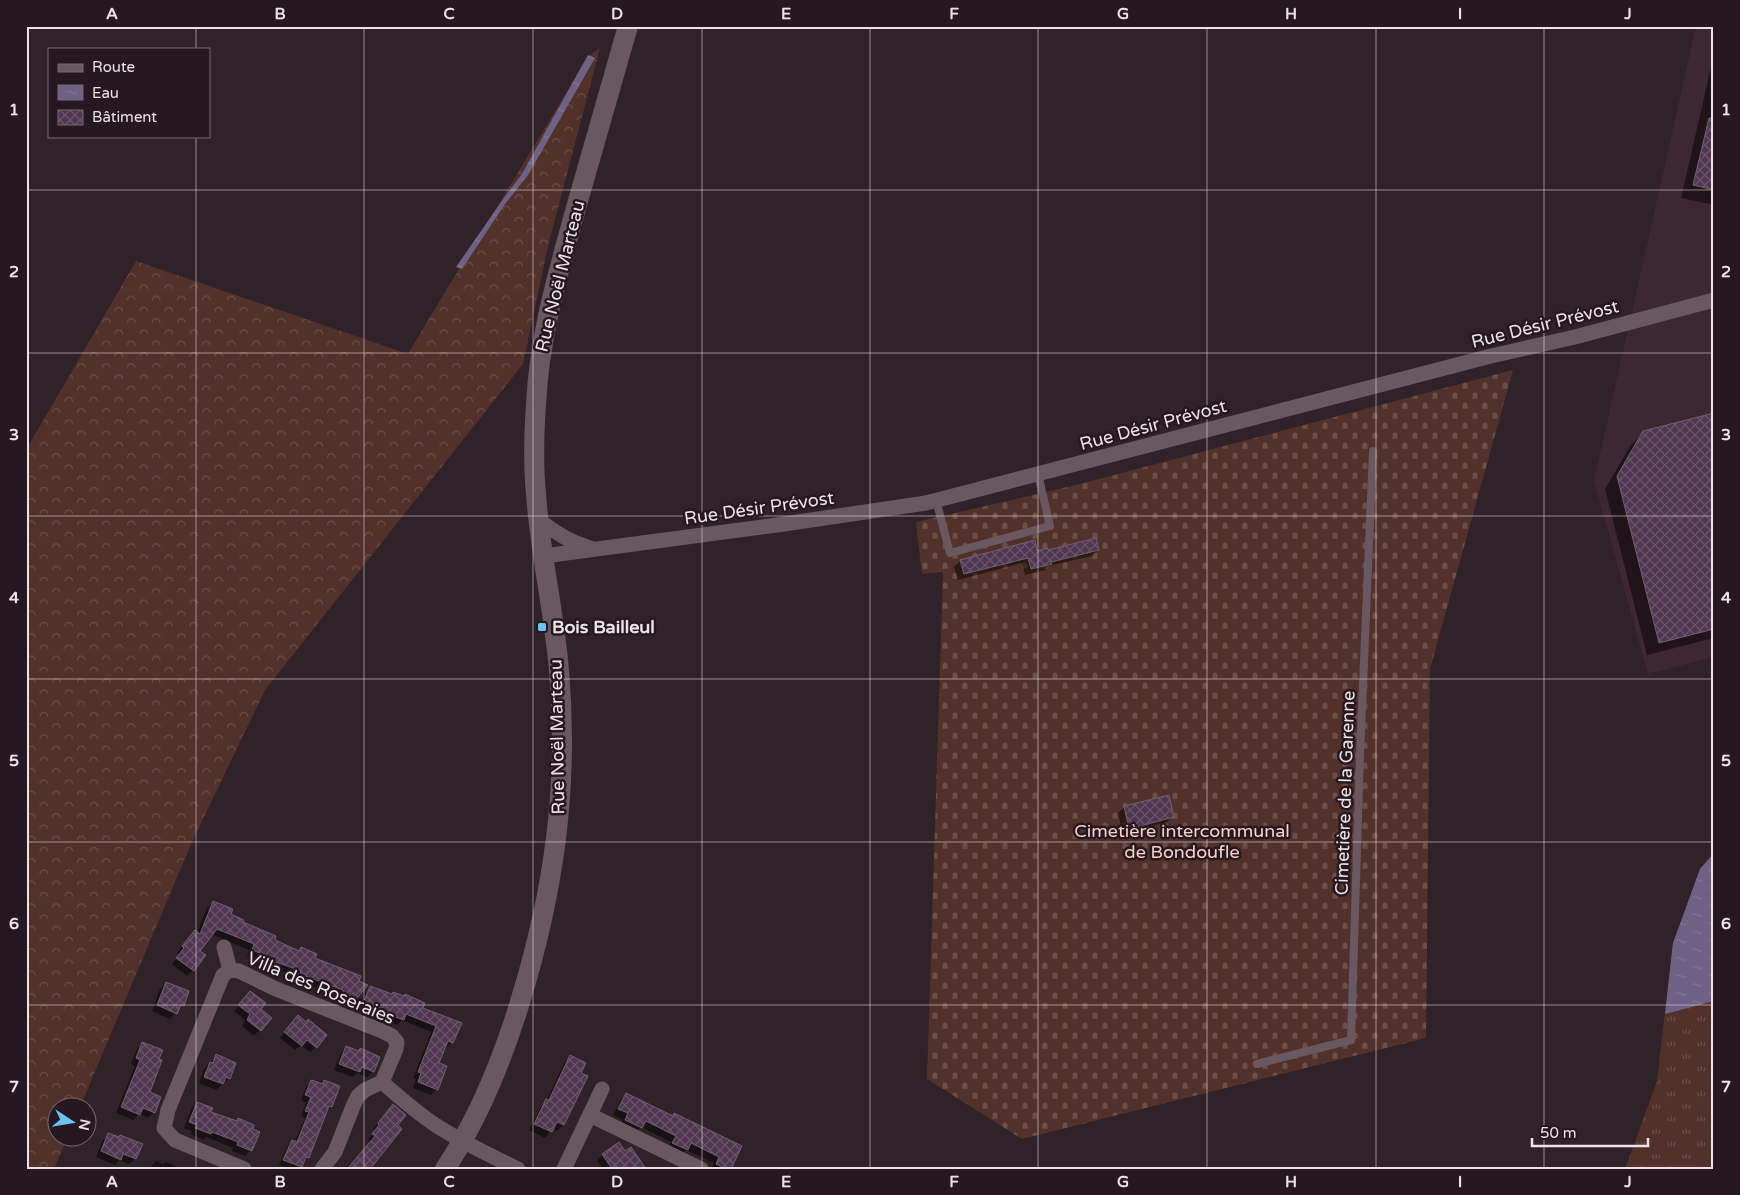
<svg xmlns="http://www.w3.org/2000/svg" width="1740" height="1195" viewBox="0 0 1740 1195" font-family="'Varela Round',sans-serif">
  <defs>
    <pattern id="grass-tufts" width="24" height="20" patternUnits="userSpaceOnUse" patternTransform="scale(1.25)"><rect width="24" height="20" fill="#52312a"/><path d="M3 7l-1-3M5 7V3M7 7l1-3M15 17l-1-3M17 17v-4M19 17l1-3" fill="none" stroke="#6b4f49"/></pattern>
    <pattern id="forest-crowns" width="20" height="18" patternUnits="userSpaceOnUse" patternTransform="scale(1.25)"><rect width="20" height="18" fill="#52312a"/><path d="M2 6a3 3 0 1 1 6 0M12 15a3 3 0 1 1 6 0" fill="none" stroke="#6b4f49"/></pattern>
    <pattern id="cemetery-stones" width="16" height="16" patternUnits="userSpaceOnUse" patternTransform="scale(1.25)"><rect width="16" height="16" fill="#52312a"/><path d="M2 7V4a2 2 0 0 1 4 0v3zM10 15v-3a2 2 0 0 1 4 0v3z" fill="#6b4f49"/></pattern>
    <pattern id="water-ripples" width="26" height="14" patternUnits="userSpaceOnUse" patternTransform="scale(1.25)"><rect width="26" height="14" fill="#6e6185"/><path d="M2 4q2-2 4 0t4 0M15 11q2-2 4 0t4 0" fill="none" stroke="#837796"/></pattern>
    <pattern id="building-cross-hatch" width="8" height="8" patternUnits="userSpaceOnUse" patternTransform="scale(1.25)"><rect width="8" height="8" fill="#513652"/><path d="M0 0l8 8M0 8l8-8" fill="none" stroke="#6a536b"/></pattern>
  </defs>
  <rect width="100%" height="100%" fill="#302229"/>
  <!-- built -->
  <path fill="#3c2732" d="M1696,26H1714V657L1648,674L1594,481Z"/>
  <!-- grass -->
  <path fill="url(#grass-tufts)" d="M1714,853V1169H1625L1657,1081L1673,943L1700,869Z"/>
  <!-- forest -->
  <path fill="url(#forest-crowns)" d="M600,48L548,246L523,364L265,690L192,842L80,1107L58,1108V1138H67L54,1169H26V450L136,261L408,354C467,254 529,157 587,57Z"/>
  <!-- cemetery -->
  <path fill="url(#cemetery-stones)" d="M1513,370L1430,669L1426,1038L1022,1139L927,1079L943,572L922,574L916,522L1076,485Z"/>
  <!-- water -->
  <path fill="url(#water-ripples)" d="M588,55L595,58L528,175L505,204L462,269L456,267L506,195L522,174Z
    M1714,853V1001L1665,1014L1673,943L1700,869Z"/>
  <!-- shadow -->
  <path fill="#0007" d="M1714,54V205L1681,198Z
    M1714,414V638L1647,655L1605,489L1631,445L1644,432Z
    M1098,550L1092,556L1048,566L1045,570L1025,575L1022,563L958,580L954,567L960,561L1048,551Z
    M1124,807L1173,816L1167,822L1123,834L1118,813Z
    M213,902L242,923L273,941L298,952L301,949L356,998L350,1004L337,998L338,996L295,980L296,976L254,962L255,959L247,956L249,950L211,934L199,951L193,970L187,976L172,964L179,954L177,953L189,937L195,932L197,933L207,908Z
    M166,983L182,1005L170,1019L152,1011L160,989Z
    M370,987L421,1008L452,1042L446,1048L444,1047L438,1064L436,1089L431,1095L413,1088L416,1079L413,1078L431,1032L402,1020L397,1025L380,1018L381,1016L359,1007L365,993Z
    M245,998L270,1018L254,1036L242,1026L245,1020L234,1011Z
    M293,1022L316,1047L310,1052L301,1045L295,1050L280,1038Z
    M142,1044L148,1093L154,1112L148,1118L139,1114L133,1120L116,1113L135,1066L131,1064L137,1049Z
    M347,1048L373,1071L367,1077L357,1073L353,1077L334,1070L341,1053Z
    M217,1056L229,1078L216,1090L199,1083L204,1069Z
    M570,1057L579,1074L563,1125L557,1131L553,1128L545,1138L529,1130L541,1106L547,1100L564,1063Z
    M311,1081L321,1085L325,1081L331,1106L326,1111L308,1157L299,1169H287L279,1165L287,1147L292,1141L295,1142L305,1118L301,1116L306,1103L301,1100L306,1087Z
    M627,1094L673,1117L741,1146L730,1169H711L714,1163L686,1150L681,1155L667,1149L671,1142L641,1127L635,1133L620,1126L623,1120L613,1115L621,1100Z
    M197,1103L210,1113L236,1122L238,1120L251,1150L245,1156L232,1151L233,1148L206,1137L204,1140L190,1134L192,1131L184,1128L191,1109Z
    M387,1112L396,1125L368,1169H344L350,1163L351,1165L370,1142L368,1140L375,1131L373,1129Z
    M109,1134L135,1159L129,1164L119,1160L115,1165L96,1157L103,1140Z
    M625,1153L631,1169H603L597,1160L603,1155Z
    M156,1161L163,1164L166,1162L179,1168L149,1169Z"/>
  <!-- building -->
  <path fill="url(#building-cross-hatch)" stroke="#6e626f" d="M1709,118H1714V190L1693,185Z
    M1714,413V629L1659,643L1617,476L1643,431Z
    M1096,538L1099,550L1051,562L1052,564L1031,569L1028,558L964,574L960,560L1035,540L1037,551L1048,548V550Z
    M1169,795L1174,817L1129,829L1124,806Z
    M213,901L233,909L231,914L244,920L243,922L276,936L275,940L299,951L301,947L317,954L315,958L361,976L359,981L368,985L357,998L343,993V990L300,974L301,971L259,956L260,953L252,950L254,944L217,929L200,951L206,955L194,971L176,958L184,948L182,946L195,930L200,934Z
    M166,982L189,991L184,1006L181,1005L177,1014L157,1005Z
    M370,986L392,994L393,992L404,996L405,994L425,1003L423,1008L462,1023L453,1043L448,1041L439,1063L447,1066L438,1090L418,1082L421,1073L418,1072L436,1026L406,1014L404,1020L384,1013L386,1010L364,1001Z
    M250,991L266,1003L261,1009L272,1018L261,1031L247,1020L250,1014L238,1005Z
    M298,1015L306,1022L308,1019L327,1035L317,1048L307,1040L302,1046L284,1032Z
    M142,1042L163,1050L159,1059L162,1060L150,1092L161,1097L155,1113L143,1108L140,1115L121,1107L140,1060L136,1058Z
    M346,1046L359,1051L360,1048L380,1057L374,1072L362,1067L360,1072L339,1064Z
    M216,1054L236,1063L230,1079L226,1077L223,1084L204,1077L210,1062L213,1063Z
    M570,1055L586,1063L581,1073L588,1076L564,1125L557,1122L552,1132L534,1124L546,1099L549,1100Z
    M311,1080L323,1084L324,1080L340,1086L332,1107L329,1106L309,1158L306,1157L302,1167L283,1160L292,1140L297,1142L309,1112L305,1111L311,1097L305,1095Z
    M626,1093L673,1116L674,1113L742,1146L731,1169H727L716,1164L719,1157L691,1143L688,1150L672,1143L676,1136L646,1121L642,1128L625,1120L628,1113L618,1109Z
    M197,1102L213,1108L211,1112L237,1121L238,1118L254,1125L253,1129L260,1132L252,1151L237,1145L238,1142L212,1132L211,1134L195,1128L197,1125L189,1122Z
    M393,1104L406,1115L398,1125L402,1129L370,1169H347L375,1136L372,1134L379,1125L378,1123Z
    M108,1133L119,1137L120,1135L143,1144L136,1159L123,1154L121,1160L101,1151Z
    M619,1142L625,1151L631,1147L646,1169H612L602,1154Z"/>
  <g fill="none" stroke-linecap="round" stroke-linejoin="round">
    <!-- service -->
    <path stroke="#6a5861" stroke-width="8" d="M936,500L950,553L1050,526L1038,474
      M1257,1064L1351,1040L1360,755L1373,451"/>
    <!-- minor -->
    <path stroke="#6a5861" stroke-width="15" d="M539,520C555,533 570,542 590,548
      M544,556L777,525L926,503L1491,356L1575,337L1714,300
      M224,947L230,970
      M382,1082C400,1098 417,1113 437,1126C462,1142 491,1156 518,1169
      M590,1115L701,1169
      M244,1169L175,1140L164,1128L168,1110L223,975L230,970L239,971L276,989L382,1031L392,1036L397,1042L396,1049L382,1082L365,1090L358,1096L354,1104L335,1152L322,1169
      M564,1169L602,1089"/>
    <!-- tertiary -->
    <path stroke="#6a5861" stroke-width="20" d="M445,1169C479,1118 502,1061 520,1002C554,891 569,787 559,670C554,611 540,553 536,494C533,464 534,434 536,405C539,337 558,273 576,208C593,148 610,87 628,26"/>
  </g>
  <!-- grid -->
  <path fill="none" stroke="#ece2e7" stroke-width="1" stroke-opacity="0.55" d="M196,26V49M364,26V1169M533,26V1169M702,26V1169M870,26V1169M1038,26V1169M1207,26V1169M1376,26V1169M1544,26V1169M196,136V1169M26,190H1714M26,353H1714M26,516H1714M26,679H1714M26,842H1714M26,1005H1714"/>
  <!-- markers -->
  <rect fill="#6bc3f2" stroke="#261820" stroke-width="2" x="537" y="622" width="10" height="10" rx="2.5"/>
  <g text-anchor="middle" stroke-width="5" stroke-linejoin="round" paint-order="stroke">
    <!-- street labels -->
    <g font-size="18" fill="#ece2e7" stroke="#261820">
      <text transform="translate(560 276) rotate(-76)" y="6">Rue Noël Marteau</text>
      <text transform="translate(1545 324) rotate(-14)" y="6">Rue Désir Prévost</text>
      <text transform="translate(1153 425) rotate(-15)" y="6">Rue Désir Prévost</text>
      <text transform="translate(759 508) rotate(-8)" y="6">Rue Désir Prévost</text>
      <text transform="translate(557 737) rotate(-91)" y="6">Rue Noël Marteau</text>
      <text transform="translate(1345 793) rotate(-88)" y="6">Cimetière de la Garenne</text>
      <text transform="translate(321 988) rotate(23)" y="6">Villa des Roseraies</text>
    </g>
    <!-- poi labels -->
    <g font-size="18" font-weight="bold" fill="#ece2e7" stroke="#261820" text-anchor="start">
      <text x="552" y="633">Bois Bailleul</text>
    </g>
    <!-- park labels -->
    <g font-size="18" fill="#fdd0c6" stroke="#261820">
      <text x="1182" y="837">Cimetière intercommunal<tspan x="1182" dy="21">de Bondoufle</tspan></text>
    </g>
  </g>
  <!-- border -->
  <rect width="1740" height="1195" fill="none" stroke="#261820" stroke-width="55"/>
  <!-- legend -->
  <rect x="48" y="48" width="162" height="90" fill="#261820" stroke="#756970"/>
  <rect x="58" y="64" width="25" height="8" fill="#6a5861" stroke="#756970"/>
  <text x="92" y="72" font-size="15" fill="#ece2e7">Route</text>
  <rect x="58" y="85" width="25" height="15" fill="url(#water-ripples)" stroke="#756970"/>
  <text x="92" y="98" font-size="15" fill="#ece2e7">Eau</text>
  <rect x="58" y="110" width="25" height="15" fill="url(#building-cross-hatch)" stroke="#756970"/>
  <text x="92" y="122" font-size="15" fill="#ece2e7">Bâtiment</text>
  <!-- north arrow -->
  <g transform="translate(72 1122) rotate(102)"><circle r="24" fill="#261820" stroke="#756970"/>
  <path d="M0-4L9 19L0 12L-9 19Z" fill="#6bc3f2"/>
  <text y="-8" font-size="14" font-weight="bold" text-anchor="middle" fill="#ece2e7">N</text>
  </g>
  <!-- scale -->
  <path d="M1532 1138v8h116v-8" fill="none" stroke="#ece2e7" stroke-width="2.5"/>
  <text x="1540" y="1138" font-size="15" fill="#ece2e7" stroke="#261820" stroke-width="4" paint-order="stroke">50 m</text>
  <rect x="28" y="28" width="1684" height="1140" fill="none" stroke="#ece2e7" stroke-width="2"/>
  <g font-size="16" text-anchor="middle" font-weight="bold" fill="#ece2e7">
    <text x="112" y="19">A</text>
    <text x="280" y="19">B</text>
    <text x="449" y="19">C</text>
    <text x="617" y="19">D</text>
    <text x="786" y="19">E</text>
    <text x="954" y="19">F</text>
    <text x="1123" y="19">G</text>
    <text x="1291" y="19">H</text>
    <text x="1460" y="19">I</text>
    <text x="1628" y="19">J</text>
    <text x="14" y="115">1</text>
    <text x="1726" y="115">1</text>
    <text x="14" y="277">2</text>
    <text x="1726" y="277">2</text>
    <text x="14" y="440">3</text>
    <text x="1726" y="440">3</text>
    <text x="14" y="603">4</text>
    <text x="1726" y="603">4</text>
    <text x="14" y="766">5</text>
    <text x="1726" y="766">5</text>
    <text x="14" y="929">6</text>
    <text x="1726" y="929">6</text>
    <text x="14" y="1092">7</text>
    <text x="1726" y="1092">7</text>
    <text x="112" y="1187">A</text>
    <text x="280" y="1187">B</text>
    <text x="449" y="1187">C</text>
    <text x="617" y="1187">D</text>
    <text x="786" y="1187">E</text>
    <text x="954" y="1187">F</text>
    <text x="1123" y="1187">G</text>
    <text x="1291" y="1187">H</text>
    <text x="1460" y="1187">I</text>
    <text x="1628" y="1187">J</text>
  </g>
</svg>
